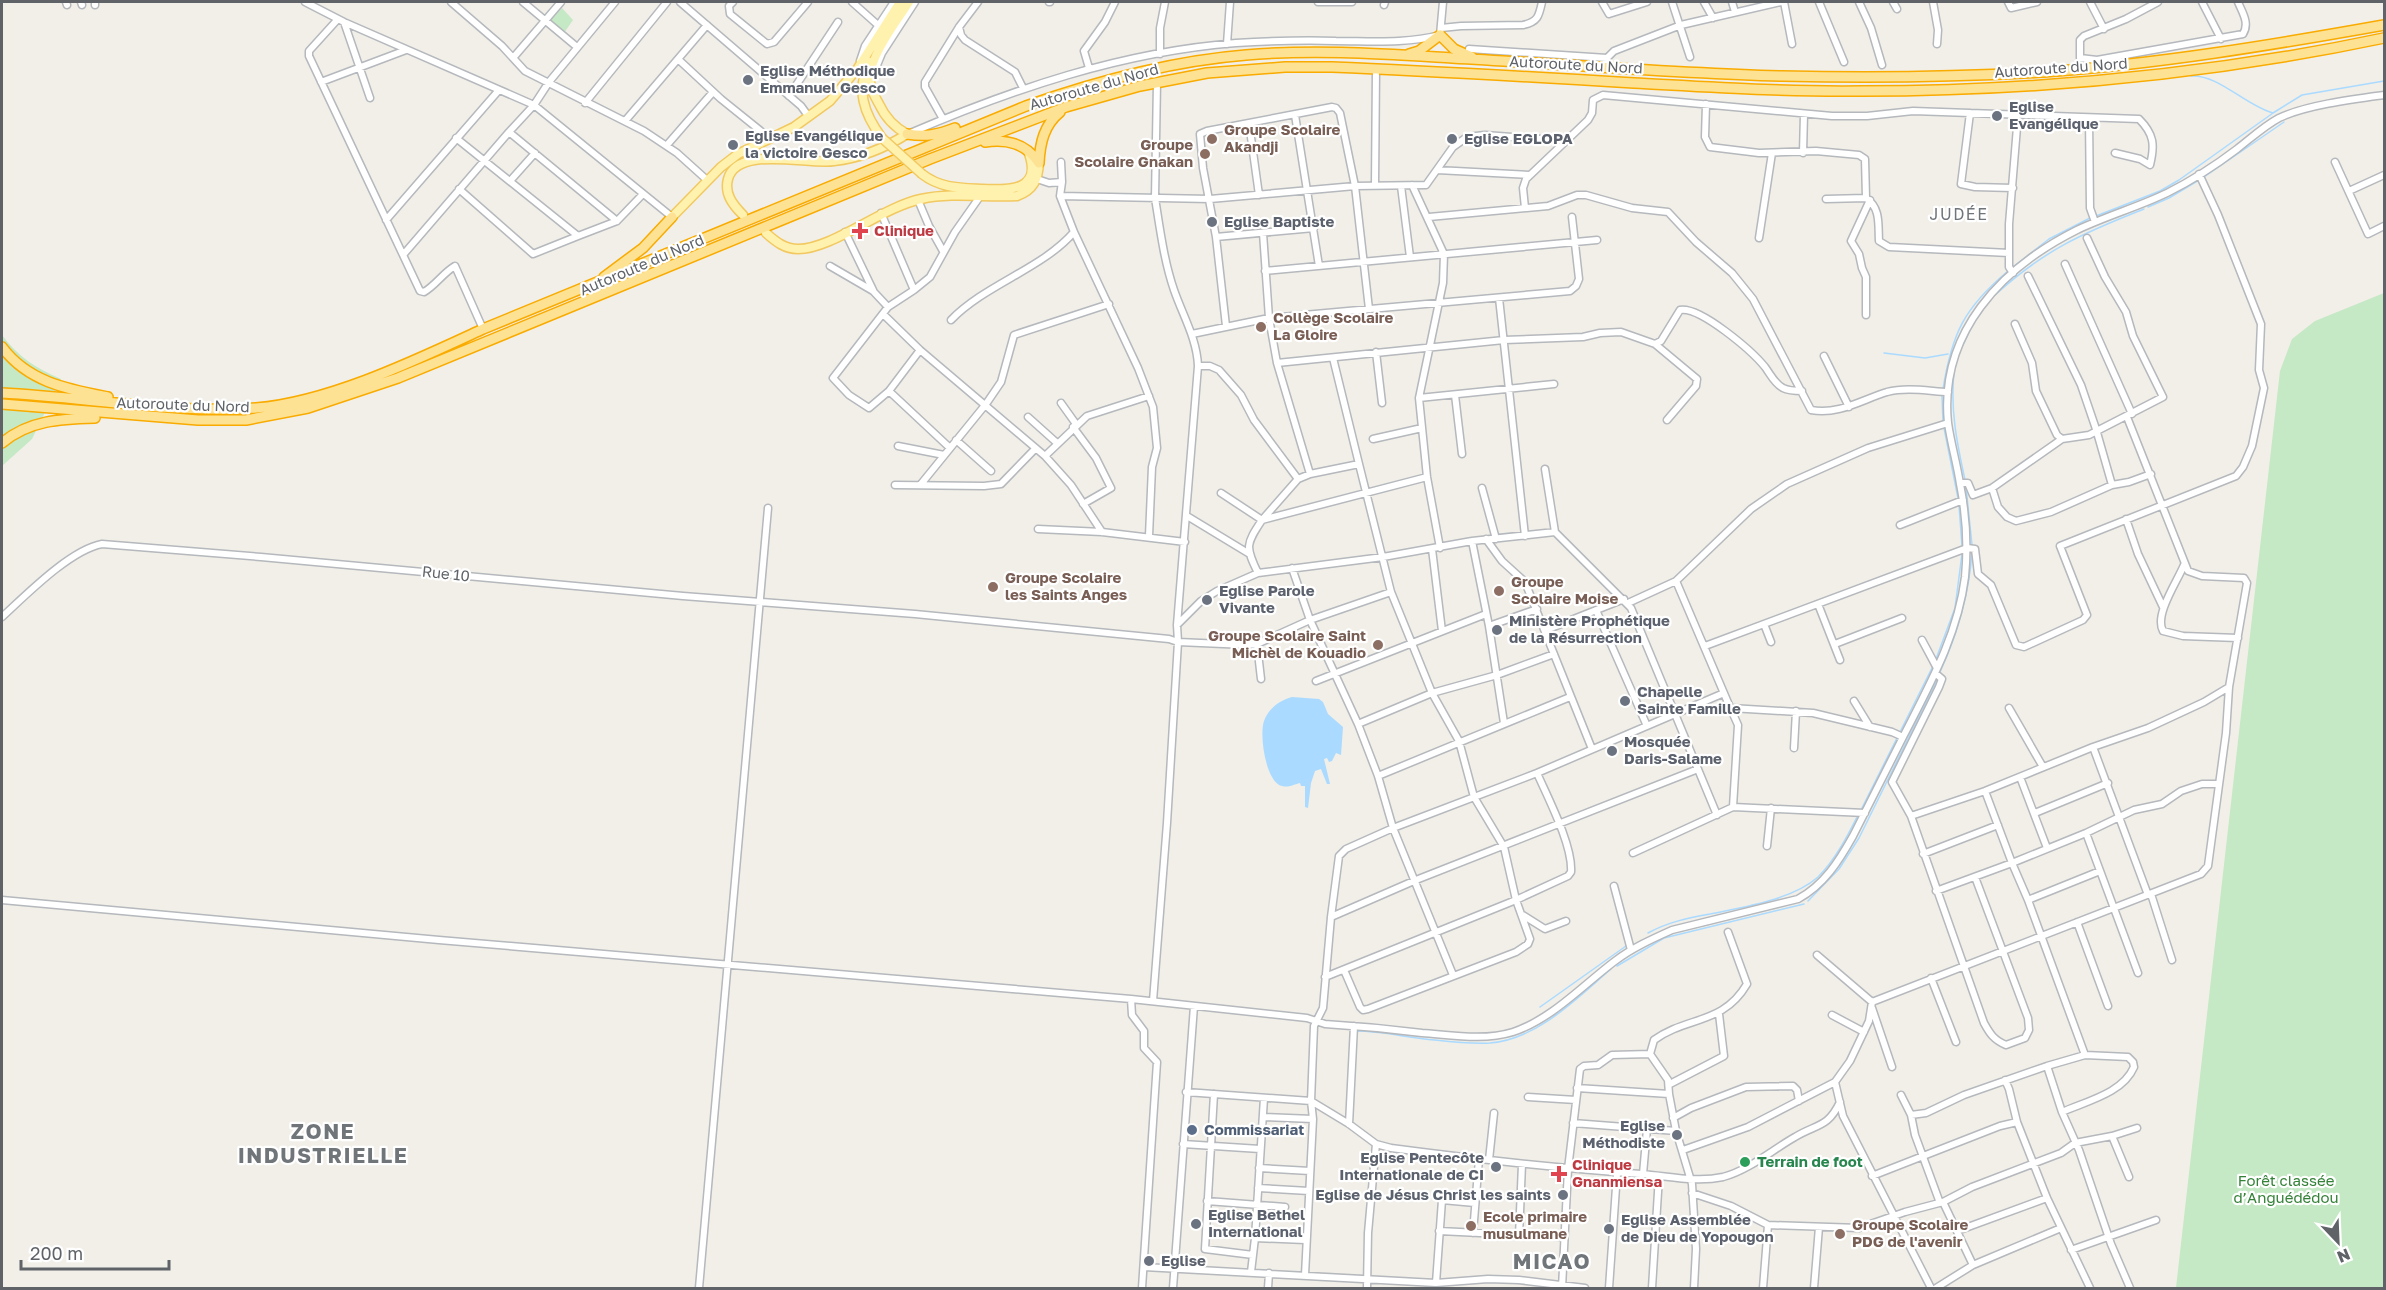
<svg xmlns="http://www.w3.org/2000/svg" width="2386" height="1290" viewBox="0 0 2386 1290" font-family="'Golos Text',sans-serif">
  <rect width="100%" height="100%" fill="#f1efe8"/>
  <!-- green -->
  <path fill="#c5e8c5" d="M562,8L573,20L564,33L550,21Z
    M2384,293V1288H2176L2280,371L2292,339L2315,321Z
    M2,335C17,356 37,369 61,379L32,439L2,466Z"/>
  <!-- water -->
  <path fill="#aadaff" d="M1292,697L1319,699L1323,702L1328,714L1343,727L1341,755L1336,753L1332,761L1329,762L1327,758L1324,759L1330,784H1327L1321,769L1315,771L1311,783L1308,808L1305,807V786H1301L1300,783C1294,784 1290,788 1282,786C1266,783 1259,735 1264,721C1269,708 1279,701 1292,697Z"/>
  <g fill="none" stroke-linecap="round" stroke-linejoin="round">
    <!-- stream -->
    <path stroke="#aadaff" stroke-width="1.5" d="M2191,76C2218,74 2246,106 2273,113
      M2204,177L2284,122
      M2148,207L2169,198L2199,180
      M2096,216L2160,191L2179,180L2273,113L2302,95L2384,81
      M2013,267L2049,239L2090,218
      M1995,295C2044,250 2083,233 2144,209
      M1963,345L1970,330
      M1884,353L1925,358L1948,354
      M1954,372C1950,410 1957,443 1965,480
      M1943,389C1952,333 1964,308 2008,271
      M1942,395L1943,423
      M1944,428L1958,498
      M1966,487L1972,545
      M1959,505L1962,546
      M1936,659L1955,608L1962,554
      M1940,672C1958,633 1969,595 1972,552
      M1900,732L1933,666
      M1861,810L1897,738
      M1808,901L1839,869L1859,838L1938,678
      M1648,933C1668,922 1688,918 1710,914C1743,907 1792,900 1818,877C1835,860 1847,837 1858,815
      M1617,966L1664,938L1804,904
      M1540,1007L1626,946
      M1357,1031C1383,1031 1408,1038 1435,1040C1453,1042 1472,1044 1490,1043C1538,1039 1577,998 1611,969"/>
    <defs>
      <path id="minor" d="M66,2L67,5
        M81,2L82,5
        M95,2V5
        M305,2L344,22L534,105L509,132
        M451,2L502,46L525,71L644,131L677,153L707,180
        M523,2L577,47
        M615,2L549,82L534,105L672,217
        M680,2L801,106L809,117
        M733,2L729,6L730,14L767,44L774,42L808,2
        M852,2L879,26
        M1049,2H1050
        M1318,2H1352
        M1602,2L1609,14L1647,2
        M1672,2L1690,57
        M1704,2L1713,18
        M1732,2L1735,12
        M1784,2L1792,44
        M1819,2L1844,62
        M1859,2L1871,28L1882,65
        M1893,2L1897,9
        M1933,2L1938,30L1937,44
        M2008,2L2011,8L2037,2
        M2090,2L2104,29
        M2158,2L2126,19L2084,36L2080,40V58L2097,60L2243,34C2250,23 2242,12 2238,2
        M2202,2L2221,39
        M1384,5L1385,2
        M338,19L309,51V56L420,291L424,292C436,285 443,273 455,266L483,329
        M344,22L370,98
        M959,27L961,35L965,40L1015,72L1023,88
        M1441,28L1461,26L1523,25C1538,22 1539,16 1542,2
        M1227,44L1230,2
        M1469,49L1607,58
        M1160,54V28L1165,2
        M513,58L561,2
        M679,60L721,99L762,132
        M860,61L865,46L894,2
        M1604,67L1607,58L1614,51L1681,25L1781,2
        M1089,68L1084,51L1105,22L1115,2
        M875,70L882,53L915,2
        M321,82L406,50
        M1157,82L1155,198C1160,229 1164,261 1174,290C1183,316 1197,339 1198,366H1210L1219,370L1241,395L1254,420L1298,479L1310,474L1359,464L1333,358
        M789,96L838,22
        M585,103L667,2
        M1706,104L1705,137L1710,147L1759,153L1816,151L1859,155L1865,159L1866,198
        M1970,113L1961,184L1975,187L2013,188
        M1295,115L1319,266
        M2089,118L2090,208L2095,222
        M943,119L925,87V82L959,27L978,2
        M625,121L707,25
        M1249,123L1259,195
        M908,134C1013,89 1121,52 1236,43C1269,41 1302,40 1336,41C1371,41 1406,44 1440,35L1443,2
        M456,138L578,236L533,254L459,189
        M667,145L713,92
        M1803,153L1804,114
        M1061,162L1062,182
        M2335,162L2368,234L2384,226
        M1437,170L1530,175
        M1037,179L1049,183L1062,182L1060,196L1074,232L1138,368L1153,407L1157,448L1152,467L1149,536
        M510,181L535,153
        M1375,185L1376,69
        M1412,185L1444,254L1443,283L1419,398L1427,477L1440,548
        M1401,186L1410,257
        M2349,191L2384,175
        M1060,196L1210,199L1355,186L1426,185L1453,147L1467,137L1485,135L1567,141
        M1826,199L1866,198C1881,208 1878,225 1879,241L1889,247L2009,253
        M918,200L929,226L943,251
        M1525,208L1523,188L1526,179L1588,120L1592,113L1593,100L1603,95L1832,116H1867L1913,111L2139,119C2154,134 2155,145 2150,165L2140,159L2115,153
        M881,213L914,290
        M1429,217L1548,206L1577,195H1586L1632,208L1668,212L1696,242L1732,273L1753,299L1811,410C1839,415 1861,400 1887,392C1906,387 1928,391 1948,392
        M386,220L499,90
        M845,232L873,290
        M1263,233L1269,318L1277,363L1310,474
        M578,236L617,221L643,194
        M1216,237L1314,228
        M1759,238L1772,153
        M403,255L509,132L617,221
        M2065,264L2132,414
        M830,266L873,291L888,307
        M1265,271L1597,240
        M2013,273L2009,267V224L2018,115
        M2028,276L2081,385L2096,429L2112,485
        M1499,298L1525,536
        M883,314L920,350L1045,456L1071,485L1102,532
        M1866,315V277L1862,268L1859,254L1851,241L1870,200
        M951,320C986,284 1042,269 1074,232
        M2015,324L2032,363L2036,391L2057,435L2062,439L2089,435L2163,397L2133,336L2126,312L2105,277L2087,238
        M1226,326L1216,237L1203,168L1200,134L1207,131L1332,107L1336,108L1340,113L1355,186L1369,309
        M1192,334L1269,318L1570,291L1576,286L1579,279L1572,217
        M1655,344L1661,341L1680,310C1700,306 1752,351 1765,367C1771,375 1774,383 1783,388C1789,391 1795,391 1802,391
        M920,350L889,391L869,408L849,395L833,378L888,307L914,290L930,277L955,232L981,195
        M1376,352L1382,403
        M1824,356L1849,407
        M1277,363L1504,340L1583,337L1600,333L1621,332L1655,344L1697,379L1696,386L1667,420
        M889,391L950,448
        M1455,395L1462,454
        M1419,398L1554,384
        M1061,403L1076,424
        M1028,417L1057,443
        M1073,427L1096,458L1111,488L1083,504
        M1373,439L1422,428
        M956,440L991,471
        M898,446L944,455
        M1045,456L1087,416L1149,396
        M1545,469L1555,532L1631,608L1717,815
        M1960,483H1968L1973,495L1992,488L2062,439
        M921,484L986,404L1001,382L1014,335L1109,304
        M895,485L984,486L1001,484L1035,449
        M1482,488L1496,539
        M1992,488L1998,507L2007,517L2016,521L2051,512L2112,485L2129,482L2151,474
        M1221,493L1262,520L1298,479
        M1187,516L1248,553
        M2126,519L2138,554L2163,607
        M1900,525L1963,500
        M1038,529L1102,532L1185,542
        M1486,539L1502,561L1525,582L1592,749
        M1472,541L1489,626L1504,723
        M1432,549L1442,631
        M2184,565C2177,582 2154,615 2163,631L2183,636L2238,638
        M1292,568L1310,620L1358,724L1378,776L1393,828L1453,975
        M1258,573C1245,547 1246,544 1262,520L1427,477
        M1676,581L1729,705L1738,725L1733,807
        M1628,603L1676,581L1751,509L1787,484L1868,448L1948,423
        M1818,604L1840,660
        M1596,610L1647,726
        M2,617C26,595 70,550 102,544L261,557L683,596L915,614L1169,639L1178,642L1246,645L1257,644L1310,620L1391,592
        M1764,624L1771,642
        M1177,625L1201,601L1217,591L1258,573L1383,557L1472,541L1555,532
        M1489,626L1537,609
        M1546,630L1624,599
        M1922,640L1937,668
        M1257,644L1261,679
        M1835,644L1902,618
        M1705,646L1967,548L1975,549L1978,574L1991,585L2016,645L2024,647L2083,620L2087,615L2060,546L2236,476L2243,467L2252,446L2264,388L2259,370L2261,324L2218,215L2199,174
        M1935,673L1942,679L1939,687L1892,782L1911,816L1984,1023C1990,1034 1994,1040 2006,1045L2025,1038L2029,1030L2028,1018L1975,877
        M1316,681L1486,614
        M1854,701L1870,727
        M1731,708L1813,713L1892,732L1903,737
        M2009,708L2043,767
        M1358,724L1432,693L1497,675L1554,654
        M2093,747L2148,895
        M1794,748L1796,711
        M1378,776L1570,697
        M2020,777L2047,848
        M2035,813L2108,783
        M1911,816L1985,791L2093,747L2148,728L2204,702L2229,687
        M2086,833L2138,973
        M1767,846L1771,808
        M1633,853L1733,807L1865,813
        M1923,854L1998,825
        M1614,886L1631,950
        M1936,891L2012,863L1985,791
        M2151,894L2172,960
        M2,900L439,940L1131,999L1307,1018L1325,1024C1358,1026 1390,1029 1422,1033C1451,1035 1484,1041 1513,1032C1552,1019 1583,985 1615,961C1632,948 1652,939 1672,930L1798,899C1824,885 1839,861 1853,836C1870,803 1887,768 1904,735C1930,684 1958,634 1965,577C1968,546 1966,514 1960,484C1957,464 1951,444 1948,423C1939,333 2001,268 2077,230C2106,216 2138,207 2167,193C2191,181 2216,165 2237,149C2250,139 2264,126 2279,118C2306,105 2354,99 2384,95
        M2028,900L2100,871
        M1521,914L1545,929L1566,921
        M1331,917L1416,880L1698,769
        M2077,922L2108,1006
        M1817,955L1872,1002
        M1344,970L1360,1007L1363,1010L1368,1009L1516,952L1528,944L1530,939L1516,900L1504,847L1474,797L1459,741L1432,693L1391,592L1359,464
        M1325,977L1516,900L1568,876L1571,872C1573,846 1548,798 1537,773
        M1931,978L1956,1042
        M1131,999L1132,1015L1144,1031V1048L1157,1062L1142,1288
        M1153,1001L1167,823L1178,642L1177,625L1198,366
        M1872,1008L1892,1067
        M1832,1015L1864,1032
        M2005,1080L2009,1089L2017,1122
        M1835,1082L1843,1116L1931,1288
        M1670,1084L1724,1056L1719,1014
        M1577,1088L1669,1094L1676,1131L1692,1184L1696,1249L1694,1288
        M1186,1092L1311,1101L1349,1124L1376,1144L1391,1148C1474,1159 1557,1168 1641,1174C1669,1176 1696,1183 1723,1177C1749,1170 1772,1150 1795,1137C1816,1124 1828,1128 1840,1102
        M1214,1094L1205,1249L1253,1255
        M1669,1094L1668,1080L1650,1054L1654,1040C1687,1016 1723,1025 1747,984L1728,932
        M1901,1095L1911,1115L1915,1135L1940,1203
        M1528,1097L1576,1100
        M2062,1112C2087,1101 2123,1093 2134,1067L2133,1062L2128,1057L2085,1055
        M1911,1115L1926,1113L1964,1095L2047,1066
        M1263,1117L1313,1119
        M1673,1118L1691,1108L1746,1087L1793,1086L1797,1090L1799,1101
        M1573,1123L1676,1131
        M1349,1124L1354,1026
        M2112,1136L2129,1177
        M1183,1144L1260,1149
        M1683,1150L1748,1127L1835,1082L1850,1061L1860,1040L1869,1021L1872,1002L2201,874L2208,866L2226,733L2229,687L2247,583L2244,578L2202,576L2188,571L2127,417
        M1489,1160L1494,1113
        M1259,1168L1310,1171
        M1643,1174L1647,1129
        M1872,1176L2000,1126L2017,1122L2047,1198L2090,1288
        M1258,1188L1309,1191
        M1692,1193L1731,1206L1768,1225L1859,1228L1905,1212L1943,1202L1972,1187L2061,1153L2075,1143L2112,1136L2137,1128
        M1207,1201L1285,1207
        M1943,1202L1973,1265L2061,1228
        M1439,1231L1564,1237
        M1957,1231L2047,1198
        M1473,1233L1479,1159
        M1519,1236L1522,1164
        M1255,1238L1305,1240
        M2071,1250L2156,1220
        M1144,1267L1436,1283L1488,1279L1519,1280L1585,1288
        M1251,1272L1255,1238L1264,1098
        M1305,1275L1313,1119L1311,1101L1314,1026L1323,1008L1331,917L1339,856L1346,849L1393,828L1537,773L1724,693
        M1436,1283L1442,1200L1475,1203
        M699,1288L768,508
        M1173,1288L1194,1006
        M1268,1288L1269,1273
        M1367,1288L1368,1233L1376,1144
        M1562,1288L1568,1169L1580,1069L1584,1066L1598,1065L1612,1055L1650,1054
        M1609,1288L1617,1173
        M1652,1288L1659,1176
        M1763,1288L1768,1225
        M1814,1288L1819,1227
        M1936,1288L1973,1265
        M2130,1288L2111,1244L2079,1150L2062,1112L2047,1066L2085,1055L2028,900L2012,863L2086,833L2134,810L2162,804L2181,791L2202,784H2219"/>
      <path id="major" d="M870,62C855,89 864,114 882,138
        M922,174C940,188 959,188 981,189C1008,190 1044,192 1028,151
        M743,215C733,205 724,194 728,179C737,145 808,165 834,161C861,158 885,148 907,134C894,127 885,117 879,104C874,95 869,86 870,77C871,54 897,21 909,2
        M672,217L721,167L738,154L794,127L830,101L858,68L900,2
        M766,233C776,242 785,249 798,249C832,249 883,207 921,199C954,192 985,198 1017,196C1034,190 1038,179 1039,163"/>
      <path id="highway" d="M1409,54L1419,51L1440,35L1454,49L1472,57
        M907,134C926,137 937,135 955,128
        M985,142C1007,139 1026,143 1039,163
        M1039,163C1040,143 1044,125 1060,112
        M604,277L643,248L672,217
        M2,347C28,382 67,389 108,397
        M2,393C86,397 171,414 256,408C329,402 416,360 483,329L1026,106C1097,81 1170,61 1246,55C1315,49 1384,54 1452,58C1562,64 1672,73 1782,76C1869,78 1957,77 2044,72C2158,64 2272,45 2384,25
        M2,404L198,420H246L308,408L398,378L930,159L1066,107L1140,86L1207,73L1285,67H1332C1433,71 1534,77 1634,83C1710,87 1786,92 1862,91C2038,91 2213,74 2384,38
        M2,443C29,420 61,419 95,418"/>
    </defs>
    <!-- minor casing -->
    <use href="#minor" stroke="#b5b8bc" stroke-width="9"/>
    <!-- major casing -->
    <use href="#major" stroke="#f2c960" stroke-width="11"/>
    <!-- highway casing -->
    <use href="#highway" stroke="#f9ab00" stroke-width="12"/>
    <!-- minor -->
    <use href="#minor" stroke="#fff" stroke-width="6"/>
    <!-- major -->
    <use href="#major" stroke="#fff2af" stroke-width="8"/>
    <!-- highway -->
    <use href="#highway" stroke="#fde293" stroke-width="9"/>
    <defs>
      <path id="major-bridge" d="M882,138L922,174"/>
    </defs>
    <!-- major-bridge casing -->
    <use href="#major-bridge" stroke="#f2c960" stroke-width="11" stroke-linecap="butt"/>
    <!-- major-bridge -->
    <use href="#major-bridge" stroke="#fff2af" stroke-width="8"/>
  </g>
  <!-- markers -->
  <g fill="#6b7280" stroke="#fff" stroke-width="2">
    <circle cx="748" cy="80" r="6"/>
    <circle cx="1997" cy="116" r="6"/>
    <circle cx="1452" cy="139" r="6"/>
    <circle cx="733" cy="145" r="6"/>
    <circle cx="1212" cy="222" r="6"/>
    <circle cx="1207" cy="600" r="6"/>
    <circle cx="1497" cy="630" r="6"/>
    <circle cx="1625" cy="701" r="6"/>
    <circle cx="1612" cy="751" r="6"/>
    <circle cx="1677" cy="1135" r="6"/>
    <circle cx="1496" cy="1167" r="6"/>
    <circle cx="1563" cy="1195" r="6"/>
    <circle cx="1196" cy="1224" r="6"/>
    <circle cx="1609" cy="1229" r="6"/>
    <circle cx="1149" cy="1261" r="6"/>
  </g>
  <g fill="#8d6e63" stroke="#fff" stroke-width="2">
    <circle cx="1212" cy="139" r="6"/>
    <circle cx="1205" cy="154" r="6"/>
    <circle cx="1261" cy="327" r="6"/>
    <circle cx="993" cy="587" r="6"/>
    <circle cx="1499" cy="591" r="6"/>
    <circle cx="1378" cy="645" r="6"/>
    <circle cx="1471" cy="1226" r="6"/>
    <circle cx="1840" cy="1234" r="6"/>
  </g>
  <g fill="#e0444e" stroke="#fff" stroke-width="2">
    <path d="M857 222h6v6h6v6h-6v6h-6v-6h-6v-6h6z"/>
    <path d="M1556 1165h6v6h6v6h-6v6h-6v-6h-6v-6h6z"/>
  </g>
  <circle fill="#5c6f8a" stroke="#fff" stroke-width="2" cx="1192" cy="1130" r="6"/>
  <circle fill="#2e9e5b" stroke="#fff" stroke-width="2" cx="1745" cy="1162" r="6"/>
  <g text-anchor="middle" stroke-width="4.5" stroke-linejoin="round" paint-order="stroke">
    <!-- street labels -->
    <g font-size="15" fill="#5f6368" stroke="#fff">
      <text transform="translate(1576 65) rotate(3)" y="5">Autoroute du Nord</text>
      <text transform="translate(2061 68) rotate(-4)" y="5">Autoroute du Nord</text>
      <text transform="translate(1094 87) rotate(-16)" y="5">Autoroute du Nord</text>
      <text transform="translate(642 265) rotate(-23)" y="5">Autoroute du Nord</text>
      <text transform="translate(183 405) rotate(2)" y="5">Autoroute du Nord</text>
      <text transform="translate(446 574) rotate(6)" y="5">Rue 10</text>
    </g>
    <!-- worship labels -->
    <g font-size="15" font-weight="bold" fill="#5b616d" stroke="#fff" text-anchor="start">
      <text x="760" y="76">Eglise Méthodique<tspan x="760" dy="17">Emmanuel Gesco</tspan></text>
      <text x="2009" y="112">Eglise<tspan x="2009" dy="17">Evangélique</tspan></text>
      <text x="745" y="141">Eglise Evangélique<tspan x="745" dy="17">la victoire Gesco</tspan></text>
      <text x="1464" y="144">Eglise EGLOPA</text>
      <text x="1224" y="227">Eglise Baptiste</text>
      <text x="1219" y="596">Eglise Parole<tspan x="1219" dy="17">Vivante</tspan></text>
      <text x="1509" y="626">Ministère Prophétique<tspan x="1509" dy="17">de la Résurrection</tspan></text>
      <text x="1637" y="697">Chapelle<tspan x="1637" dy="17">Sainte Famille</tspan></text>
      <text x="1624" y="747">Mosquée<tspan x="1624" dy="17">Daris-Salame</tspan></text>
      <text x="1665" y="1131" text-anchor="end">Eglise<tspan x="1665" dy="17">Méthodiste</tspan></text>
      <text x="1484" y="1163" text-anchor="end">Eglise Pentecôte<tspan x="1484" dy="17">Internationale de CI</tspan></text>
      <text x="1551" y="1200" text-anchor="end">Eglise de Jésus Christ les saints</text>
      <text x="1208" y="1220">Eglise Bethel<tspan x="1208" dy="17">International</tspan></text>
      <text x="1621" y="1225">Eglise Assemblée<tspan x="1621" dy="17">de Dieu de Yopougon</tspan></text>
      <text x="1161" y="1266">Eglise</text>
    </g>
    <!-- education labels -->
    <g font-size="15" font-weight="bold" fill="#785e54" stroke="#fff" text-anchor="start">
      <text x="1224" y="135">Groupe Scolaire<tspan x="1224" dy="17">Akandji</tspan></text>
      <text x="1193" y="150" text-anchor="end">Groupe<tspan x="1193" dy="17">Scolaire Gnakan</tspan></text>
      <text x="1273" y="323">Collège Scolaire<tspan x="1273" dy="17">La Gloire</tspan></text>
      <text x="1005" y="583">Groupe Scolaire<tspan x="1005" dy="17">les Saints Anges</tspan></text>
      <text x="1511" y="587">Groupe<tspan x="1511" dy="17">Scolaire Moise</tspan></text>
      <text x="1366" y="641" text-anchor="end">Groupe Scolaire Saint<tspan x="1366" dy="17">Michèl de Kouadio</tspan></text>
      <text x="1483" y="1222">Ecole primaire<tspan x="1483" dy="17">musulmane</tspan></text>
      <text x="1852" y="1230">Groupe Scolaire<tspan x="1852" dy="17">PDG de l'avenir</tspan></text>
    </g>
    <!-- health labels -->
    <g font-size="15" font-weight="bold" fill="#be3a42" stroke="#fff" text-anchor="start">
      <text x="874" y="236">Clinique</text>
      <text x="1572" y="1170">Clinique<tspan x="1572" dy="17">Gnanmiensa</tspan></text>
    </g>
    <!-- service labels -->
    <g font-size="15" font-weight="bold" fill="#4e5e75" stroke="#fff" text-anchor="start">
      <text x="1204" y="1135">Commissariat</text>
    </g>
    <!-- leisure labels -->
    <g font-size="15" font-weight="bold" fill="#27864d" stroke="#fff" text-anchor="start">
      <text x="1757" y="1167">Terrain de foot</text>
    </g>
    <!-- park labels -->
    <g font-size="15" fill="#348238" stroke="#fff">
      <text x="2286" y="1186">Forêt classée<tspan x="2286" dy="17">d’Anguédédou</tspan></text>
    </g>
    <!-- neighbourhood labels -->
    <g font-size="16" letter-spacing="1.5" fill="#70757a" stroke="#fff">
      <text x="1959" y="220">JUDÉE</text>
    </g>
    <!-- district labels -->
    <g font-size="21" font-weight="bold" letter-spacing="1.5" fill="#70757a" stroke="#fff">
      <text x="323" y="1139">ZONE<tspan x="323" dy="24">INDUSTRIELLE</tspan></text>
      <text x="1552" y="1269">MICAO</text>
    </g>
  </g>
  <!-- border -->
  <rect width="2386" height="1290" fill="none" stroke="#5f6368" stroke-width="6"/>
  <!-- north arrow -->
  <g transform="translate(2338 1242) rotate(157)" stroke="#ffffff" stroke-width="4.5" paint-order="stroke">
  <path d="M0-4.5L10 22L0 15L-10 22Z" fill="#5f6368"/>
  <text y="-9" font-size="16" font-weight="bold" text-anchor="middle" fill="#5f6368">N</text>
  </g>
  <!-- scale -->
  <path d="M21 1260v9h148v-9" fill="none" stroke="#5f6368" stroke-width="3"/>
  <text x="30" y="1260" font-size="18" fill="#5f6368" stroke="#ffffff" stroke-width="4.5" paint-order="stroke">200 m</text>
</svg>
